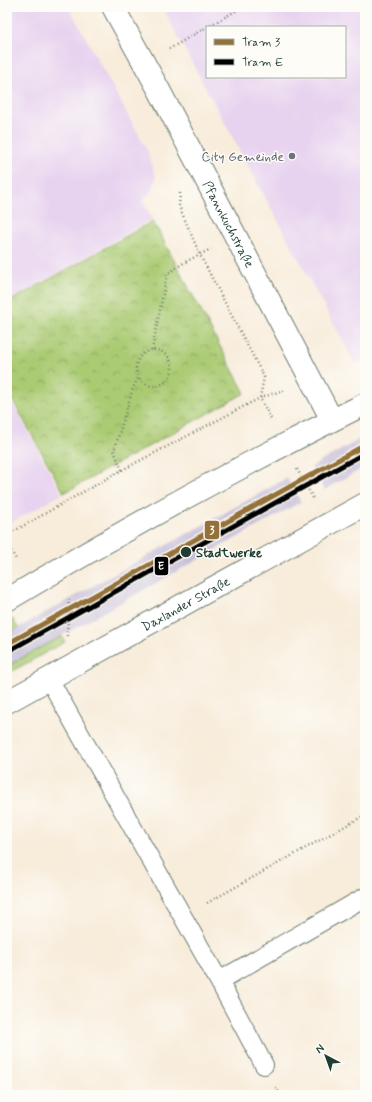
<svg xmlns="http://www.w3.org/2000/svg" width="372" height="1102" viewBox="0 0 372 1102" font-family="Mynerve,sans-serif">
  <defs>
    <pattern id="park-crowns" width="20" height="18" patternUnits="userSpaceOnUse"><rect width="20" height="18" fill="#abcb73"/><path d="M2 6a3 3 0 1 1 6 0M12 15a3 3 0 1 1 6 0" fill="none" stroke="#8ba65f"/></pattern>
  </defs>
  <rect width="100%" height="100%" fill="#fdfcf7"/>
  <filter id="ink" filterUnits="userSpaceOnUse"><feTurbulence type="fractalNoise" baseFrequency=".025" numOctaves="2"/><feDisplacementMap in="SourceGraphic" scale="8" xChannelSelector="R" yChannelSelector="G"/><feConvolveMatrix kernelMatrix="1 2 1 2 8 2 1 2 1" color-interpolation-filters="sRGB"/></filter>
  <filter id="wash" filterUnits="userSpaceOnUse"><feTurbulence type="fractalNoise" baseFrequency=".012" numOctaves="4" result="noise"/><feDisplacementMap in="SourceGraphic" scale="16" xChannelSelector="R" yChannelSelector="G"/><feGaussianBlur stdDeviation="0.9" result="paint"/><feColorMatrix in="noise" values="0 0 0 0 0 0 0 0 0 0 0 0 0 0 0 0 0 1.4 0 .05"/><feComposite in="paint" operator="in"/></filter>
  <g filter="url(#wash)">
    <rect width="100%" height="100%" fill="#f8ecda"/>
    <!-- built -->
    <path fill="#e7d2ef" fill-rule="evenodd" d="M7,7H69L147,150L156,178L151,191L142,200L152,219L7,302Z
      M162,7H365V361L355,363ZM207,27H345V77H207Z
      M7,393L62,494L7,525Z"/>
    <!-- industrial -->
    <path fill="#c8bfd8" d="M365,436V467L324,490L311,467Z
      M287,478L301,502L7,666V634Z"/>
    <!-- green -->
    <path fill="#abcb73" stroke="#658454" d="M13,619L18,628L7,634V623Z
      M62,636L65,642L7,674V666Z"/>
    <!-- park -->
    <path fill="url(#park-crowns)" stroke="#658454" d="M153,221L245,393L64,493L7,390V303Z"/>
  </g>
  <g filter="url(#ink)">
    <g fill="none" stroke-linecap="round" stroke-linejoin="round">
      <defs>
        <path id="service" d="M49,679L219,981L264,1065
          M219,981L365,897"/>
        <g id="minor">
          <path id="s1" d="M113,7L159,90L332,420"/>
          <path id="s2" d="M7,702L365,504"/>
        </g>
        <path id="tertiary" d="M7,600C124,530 243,464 365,404"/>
      </defs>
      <!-- service casing -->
      <use href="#service" stroke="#6b7a6e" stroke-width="20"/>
      <!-- minor casing -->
      <use href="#minor" stroke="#6b7a6e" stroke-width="24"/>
      <!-- tertiary casing -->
      <use href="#tertiary" stroke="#6b7a6e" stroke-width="24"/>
      <!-- path -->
      <path stroke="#6b7a6e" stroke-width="2.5" stroke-dasharray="1 3" stroke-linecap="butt" d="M207,27L243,7
        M169,49L207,27
        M180,193L179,206L200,255L264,377L260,398L271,419
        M136 368a18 18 0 1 1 36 0a18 18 0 1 1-36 0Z
        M152,350L167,274L185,262L211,249
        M297,469L314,500
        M122,470L114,451L133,388L138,378
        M7,535L122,470L260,398L284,390
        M7,544L17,561
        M67,636L69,596
        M207,903L365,815
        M276,1087L280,1095"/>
      <!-- service -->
      <use href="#service" stroke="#fff" stroke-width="18"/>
      <!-- minor -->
      <use href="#minor" stroke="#fff" stroke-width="22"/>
      <!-- tertiary -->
      <use href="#tertiary" stroke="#fff" stroke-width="22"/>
      <defs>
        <path id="tram-1" d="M7,644L365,445"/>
        <path id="tram-2" d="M10,650L365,453"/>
      </defs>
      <!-- tram-1 casing -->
      <use href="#tram-1" stroke="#fdfcf7" stroke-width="8"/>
      <!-- tram-2 casing -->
      <use href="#tram-2" stroke="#fdfcf7" stroke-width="8"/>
      <!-- tram-1 -->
      <use href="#tram-1" stroke="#947139" stroke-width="5"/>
      <!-- tram-2 -->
      <use href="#tram-2" stroke="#000" stroke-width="5"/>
    </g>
  </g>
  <!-- markers -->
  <circle fill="#6b7280" stroke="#fdfcf7" stroke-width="1.5" cx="292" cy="156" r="4"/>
  <circle fill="#1f3d34" stroke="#fdfcf7" stroke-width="1.5" cx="186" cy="552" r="6"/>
  <g text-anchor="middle" stroke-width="3" stroke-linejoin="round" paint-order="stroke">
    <!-- worship labels -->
    <g font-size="13" fill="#5b616d" stroke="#fdfcf7" text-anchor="end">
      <text x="284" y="161">City Gemeinde</text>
    </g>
    <!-- street labels -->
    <g font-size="13" fill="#1f3d34" stroke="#fdfcf7">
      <text dy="5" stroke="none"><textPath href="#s1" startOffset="246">Pfannkuchstraße</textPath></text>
      <text dy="5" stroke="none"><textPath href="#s2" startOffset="204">Daxlander Straße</textPath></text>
    </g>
    <!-- stop labels -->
    <g font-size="13" font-weight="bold" fill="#1f3d34" stroke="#fdfcf7" text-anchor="start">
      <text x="196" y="557">Stadtwerke</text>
    </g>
  </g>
  <g stroke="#fdfcf7" stroke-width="1.5">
    <rect x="204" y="520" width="16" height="20" rx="4" fill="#947139"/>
    <rect x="154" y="556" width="15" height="20" rx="4" fill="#000"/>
  </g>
  <g font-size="11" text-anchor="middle" font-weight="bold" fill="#fff">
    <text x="212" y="534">3</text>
    <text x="161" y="570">E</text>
  </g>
  <!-- margin -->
  <rect width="372" height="1102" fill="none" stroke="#fdfcf7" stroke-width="24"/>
  <!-- legend -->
  <rect x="206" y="26" width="140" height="52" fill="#fdfcf7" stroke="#a4b0a9"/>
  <rect x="214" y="39" width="20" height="6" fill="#947139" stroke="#a4b0a9"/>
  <text x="242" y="46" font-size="12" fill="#1f3d34">Tram 3</text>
  <rect x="214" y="59" width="20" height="6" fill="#000000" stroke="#a4b0a9"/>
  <text x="242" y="66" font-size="12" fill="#1f3d34">Tram E</text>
  <!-- north arrow -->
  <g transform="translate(326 1056) rotate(319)" stroke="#fdfcf7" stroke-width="3" paint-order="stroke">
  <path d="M0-3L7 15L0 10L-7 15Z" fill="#1f3d34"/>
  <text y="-6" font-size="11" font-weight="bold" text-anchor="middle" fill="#1f3d34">N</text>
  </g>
</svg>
